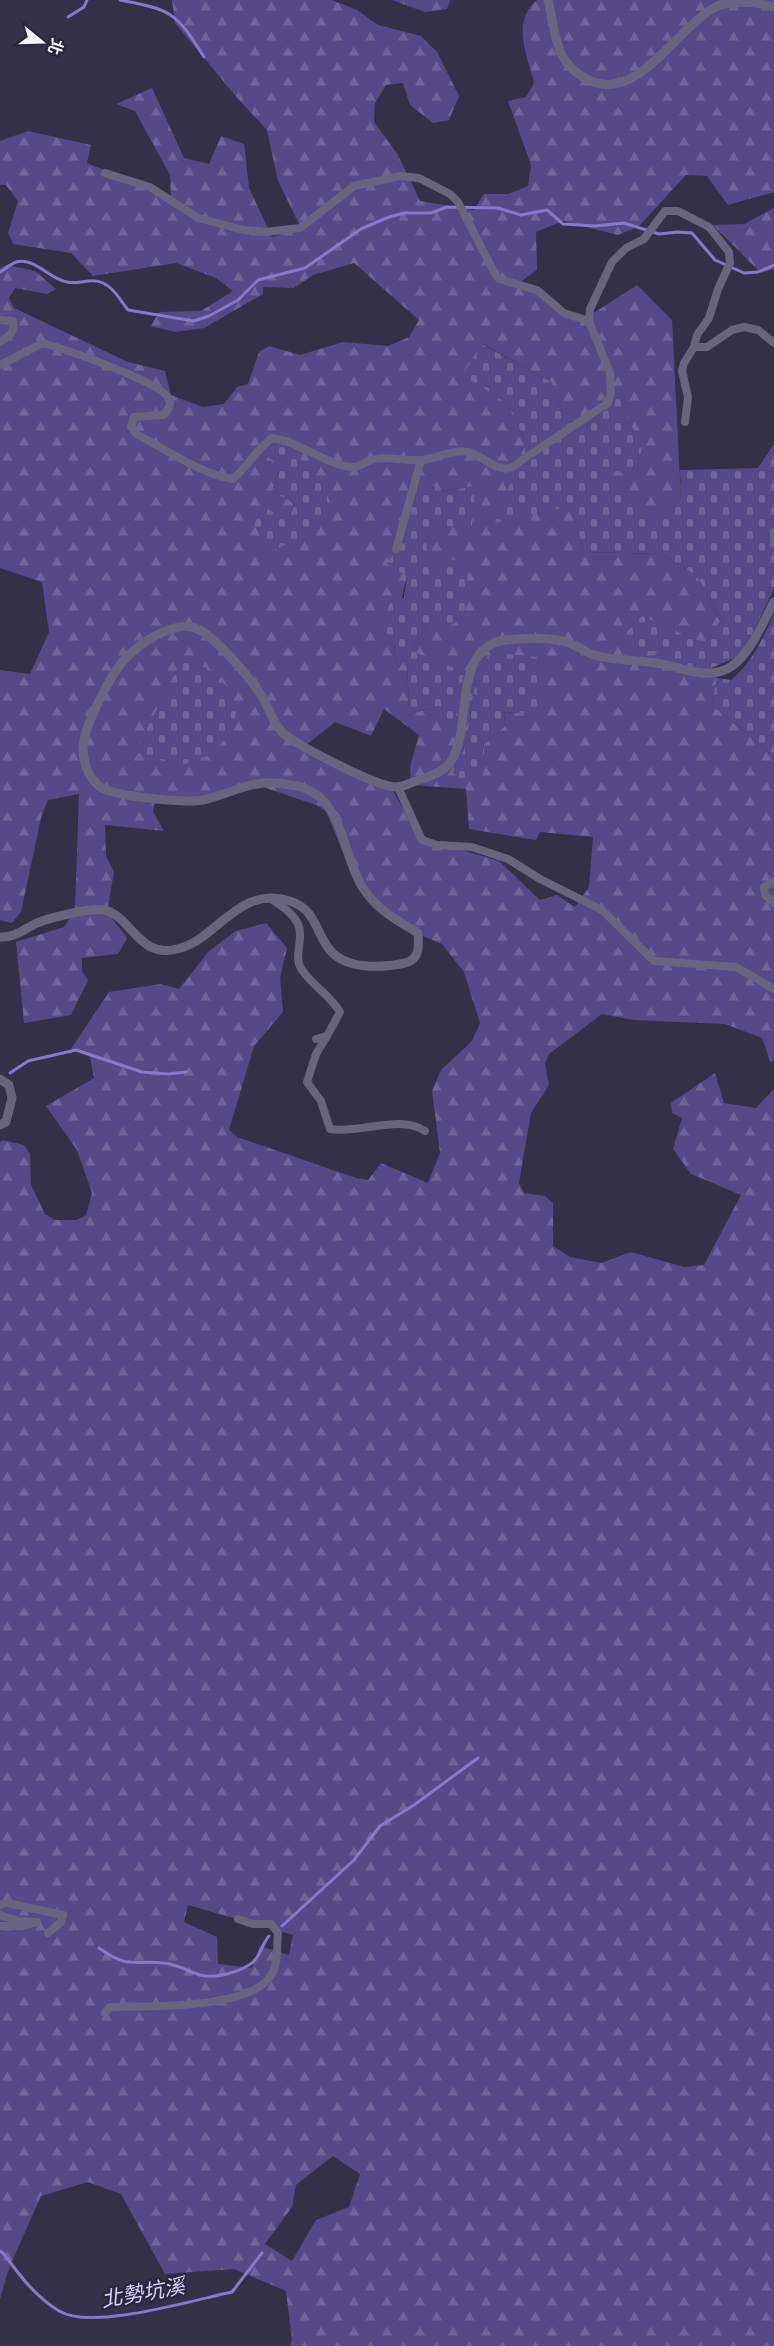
<svg xmlns="http://www.w3.org/2000/svg" width="774" height="2346" viewBox="0 0 774 2346" font-family="'Zilla Slab','Noto Sans TC',serif">
  <defs>
    <pattern id="forest-firs" width="22" height="20" patternUnits="userSpaceOnUse" patternTransform="scale(1.5)"><rect width="22" height="20" fill="#564987"/><path d="M5 1l3.5 6h-7zM16 11l3.5 6h-7z" fill="#6f6499"/></pattern>
    <pattern id="cemetery-stones" width="16" height="16" patternUnits="userSpaceOnUse" patternTransform="scale(1.5)"><rect width="16" height="16" fill="#564987"/><path d="M2 7V4a2 2 0 0 1 4 0v3zM10 15v-3a2 2 0 0 1 4 0v3z" fill="#6f6499"/></pattern>
  </defs>
  <rect width="100%" height="100%" fill="#343049"/>
  <!-- forest -->
  <path fill="url(#forest-firs)" fill-rule="evenodd" d="M172,0H332L357,10L378,25L421,36L437,52L459,96L449,120L433,123L410,105L403,83L386,85L375,103L374,122L398,155L420,201L474,210L484,194H509L528,186L531,165L508,101L526,97L534,83C527,54 511,22 537,0H774V192L728,205L707,176L686,175L639,226L618,235L563,221L536,232L537,270L519,283L583,320L637,285L672,320L681,500L655,523L600,466L635,476L642,450L618,396L587,426L562,410L551,382L483,344L463,375L506,402L526,442L571,506L584,552L662,554L697,576L721,620L705,644L642,617L621,639L717,678L712,705L771,754L774,751V1060L771,1063L762,1038L725,1024L634,1020L602,1014L549,1054L545,1064L549,1085L531,1113L519,1183L524,1193L545,1196L553,1203V1246L570,1257L601,1263L631,1252L684,1267L704,1265L741,1195L691,1174L673,1149L682,1118L672,1113L671,1103L715,1073L724,1103L756,1108L774,1089V2346H290L292,2340L286,2291L234,2269L165,2274L121,2194L88,2182L41,2196L9,2268L0,2299V1142L3,1140L24,1145L30,1154L31,1185L45,1214L55,1220H77L86,1215L92,1193L77,1150L46,1106L94,1078L90,1057L71,1049L109,992L161,984L179,989L209,951L236,931L266,923L287,948L280,978L283,1012L254,1046L229,1130L237,1137L356,1178L368,1180L381,1163L428,1183L440,1153L432,1091L441,1070L472,1041L480,1023L464,972L442,944L398,926L349,867L326,811L316,805L263,787L208,799L155,801L153,812L164,831L105,825L106,856L114,872L107,912L127,938L118,954L82,958V971L88,980L71,1015L24,1023L16,942L64,927L75,910L79,794L48,800L41,818L21,912L12,923L0,920V670L30,674L49,632L42,582L0,568V268L7,265L35,271L56,289L47,294L15,288L9,298L14,308L128,362L165,371L171,395L203,407L224,404L237,387L248,384L259,352L269,346L300,355L343,342L388,346L409,337L419,320L354,263L313,275L294,288L263,287V294L204,328L175,332L151,326L159,312L201,311L233,291L216,278L176,263L93,276L71,253L13,244L8,233L18,201L6,185H0V141L28,131L91,145L87,163L171,198L170,175L135,111L116,104L152,88L184,158L209,164L221,136L244,144L249,188L272,237L300,226L278,181L267,130L239,100L175,23ZM279,470L319,529L254,524L264,507L286,523L295,503L272,491ZM415,479L443,491L474,486L447,526L426,537L427,624L412,651L453,731L440,706L417,712L409,708L407,666L396,661L392,640L407,576L398,547L407,526ZM476,676L528,714L504,712L505,726L484,744L463,752L468,732ZM384,709L419,735L410,767L411,785L466,789L469,829L536,840L540,832L593,837L589,887L575,907L557,895L540,900L499,861L421,838L388,783L361,778L306,745L335,722L371,736ZM188,1905L293,1935L289,1955L260,1946L252,1968L218,1964L217,1937L184,1922ZM333,2156L360,2174L349,2207L316,2220L292,2261L265,2244L292,2207L296,2185Z
    M392,0H450L447,9L425,12Z
    M774,208V269L761,273L713,225L744,224Z"/>
  <!-- cemetery -->
  <path fill="url(#cemetery-stones)" d="M482,344L551,382L562,410L587,426L618,396L642,449L635,476L602,467L655,522L681,500L680,470L758,468L774,444V589L742,655L702,672L620,639L642,616L705,644L721,620L697,576L662,554L584,552L571,506L495,523L526,442L506,402L462,375Z
    M273,437L288,443L327,493L332,509L319,529L268,553L254,524L264,506L286,522L295,504L272,491L279,471L267,455L266,442Z
    M415,478L443,491L475,486L472,526H447L426,537L428,570L452,559L468,569L464,617L446,628L427,624L412,651L464,672L453,732L440,706L417,712L409,708L407,666L396,661L392,640L381,625L391,601L404,598L407,576L387,564C407,534 409,513 415,478Z
    M774,614V751L771,754L712,705L717,678L731,680C752,663 763,638 774,614Z
    M506,654L537,657L544,677L540,703L528,714L504,712L505,726L484,744V776L460,778L453,773L463,752L468,732L476,676L487,657Z
    M182,660L210,669L224,683L236,713L233,729L213,754L179,766L135,752Z"/>
  <g fill="none" stroke-linecap="round" stroke-linejoin="round">
    <!-- stream -->
    <path stroke="#8979c9" stroke-width="3" d="M120,0C172,10 176,12 204,57
      M68,17L84,7L87,0
      M0,272C5,269 11,264 16,262C35,257 49,279 67,282C79,285 91,277 103,283C114,288 121,301 128,310L194,321L209,316L238,300L258,280L305,268L361,229L389,217L404,213H431L447,207L498,208L521,215L547,210L563,224L595,226L624,223L659,234L678,232L692,233L715,260L744,273L758,272L774,265
      M10,1073L28,1061L76,1050L142,1072L168,1074L186,1072
      M282,1926L354,1860L380,1826L414,1805L478,1758
      M99,1948C128,1969 132,1960 164,1963C176,1964 188,1971 200,1975C214,1979 236,1973 249,1965C260,1959 261,1945 269,1936
      M0,2251L4,2254C20,2276 35,2296 59,2311C92,2331 193,2300 232,2292L262,2253"/>
    <!-- minor -->
    <path stroke="#696581" stroke-width="8" d="M105,173L150,187L198,218L244,230L265,232L300,228L354,186L400,176L419,178L450,194L458,202L493,270L499,279L537,290L564,313L589,321
      M0,320L13,321C15,333 9,336 0,342
      M0,365L43,343C64,349 162,382 169,399C172,405 168,410 164,415L134,417L131,427L136,434C168,450 198,473 233,479C248,466 256,450 272,438C299,441 331,468 355,467C361,466 366,461 372,460C388,455 406,462 423,460C437,458 454,449 468,452C488,457 501,481 522,460L608,403L611,393L610,373L589,321L590,309L612,262L626,248L644,239L665,211H678L709,227L729,252L730,263L718,289L709,318L697,335L694,347H707L732,330L744,327L758,330L774,343
      M685,422L688,397L682,371L684,363L694,347
      M774,532V544
      M396,549L421,460
      M398,787L422,840L437,845L472,847L508,859L540,879L602,910L654,961L736,967L774,989
      M774,881L764,887L765,895L774,903
      M270,898C280,905 292,912 298,924C305,939 292,956 302,970C313,986 330,995 340,1012L327,1036L316,1039
      M327,1036L316,1054L307,1082L321,1101L330,1129C359,1134 400,1114 425,1131
      M0,1905L7,1903L63,1915L61,1922L48,1933
      M0,1915L19,1921L37,1922L21,1926H0
      M105,2013L110,2007C147,2006 252,2010 272,1974C278,1963 277,1945 278,1933L271,1924H253L238,1919"/>
    <!-- tertiary -->
    <path stroke="#696581" stroke-width="9" d="M548,0C556,34 554,65 591,81C641,102 679,22 720,5C738,0 756,2 774,7
      M0,937C15,938 24,929 37,923C49,918 92,907 104,910C132,916 138,959 177,949C219,939 237,885 290,901C316,910 314,929 329,949C345,970 382,968 405,963C420,960 419,945 418,933C400,922 381,912 368,895C345,867 346,817 317,795C310,790 300,786 291,785C252,777 238,792 203,800C186,803 112,797 99,786C88,777 83,762 83,748C83,728 110,676 124,660C139,644 169,623 192,627C213,632 254,682 265,702C270,712 274,724 282,732C296,745 377,787 396,787C404,787 414,781 422,779C431,776 441,772 447,766C476,737 448,647 506,640C524,638 545,637 562,641C574,643 583,651 594,655C616,661 636,660 657,663C681,667 709,682 732,666C751,653 763,622 774,602
      M0,1079L9,1085L12,1098L6,1122L0,1125"/>
  </g>
  <g text-anchor="middle" stroke-width="4.5" stroke-linejoin="round" paint-order="stroke">
    <!-- water labels -->
    <g font-size="21" font-style="italic" fill="#d9d3fe" stroke="#2a263e">
      <text transform="translate(143 2293) rotate(-10)" y="7">北勢坑溪</text>
    </g>
  </g>
  <!-- north arrow -->
  <g transform="translate(42 42) rotate(109)" stroke="#2a263e" stroke-width="4.5" paint-order="stroke">
  <path d="M0-4.5L10 22L0 15L-10 22Z" fill="#f4f3fc"/>
  <text y="-9" font-size="16" font-weight="bold" text-anchor="middle" fill="#f4f3fc">北</text>
  </g>
</svg>
